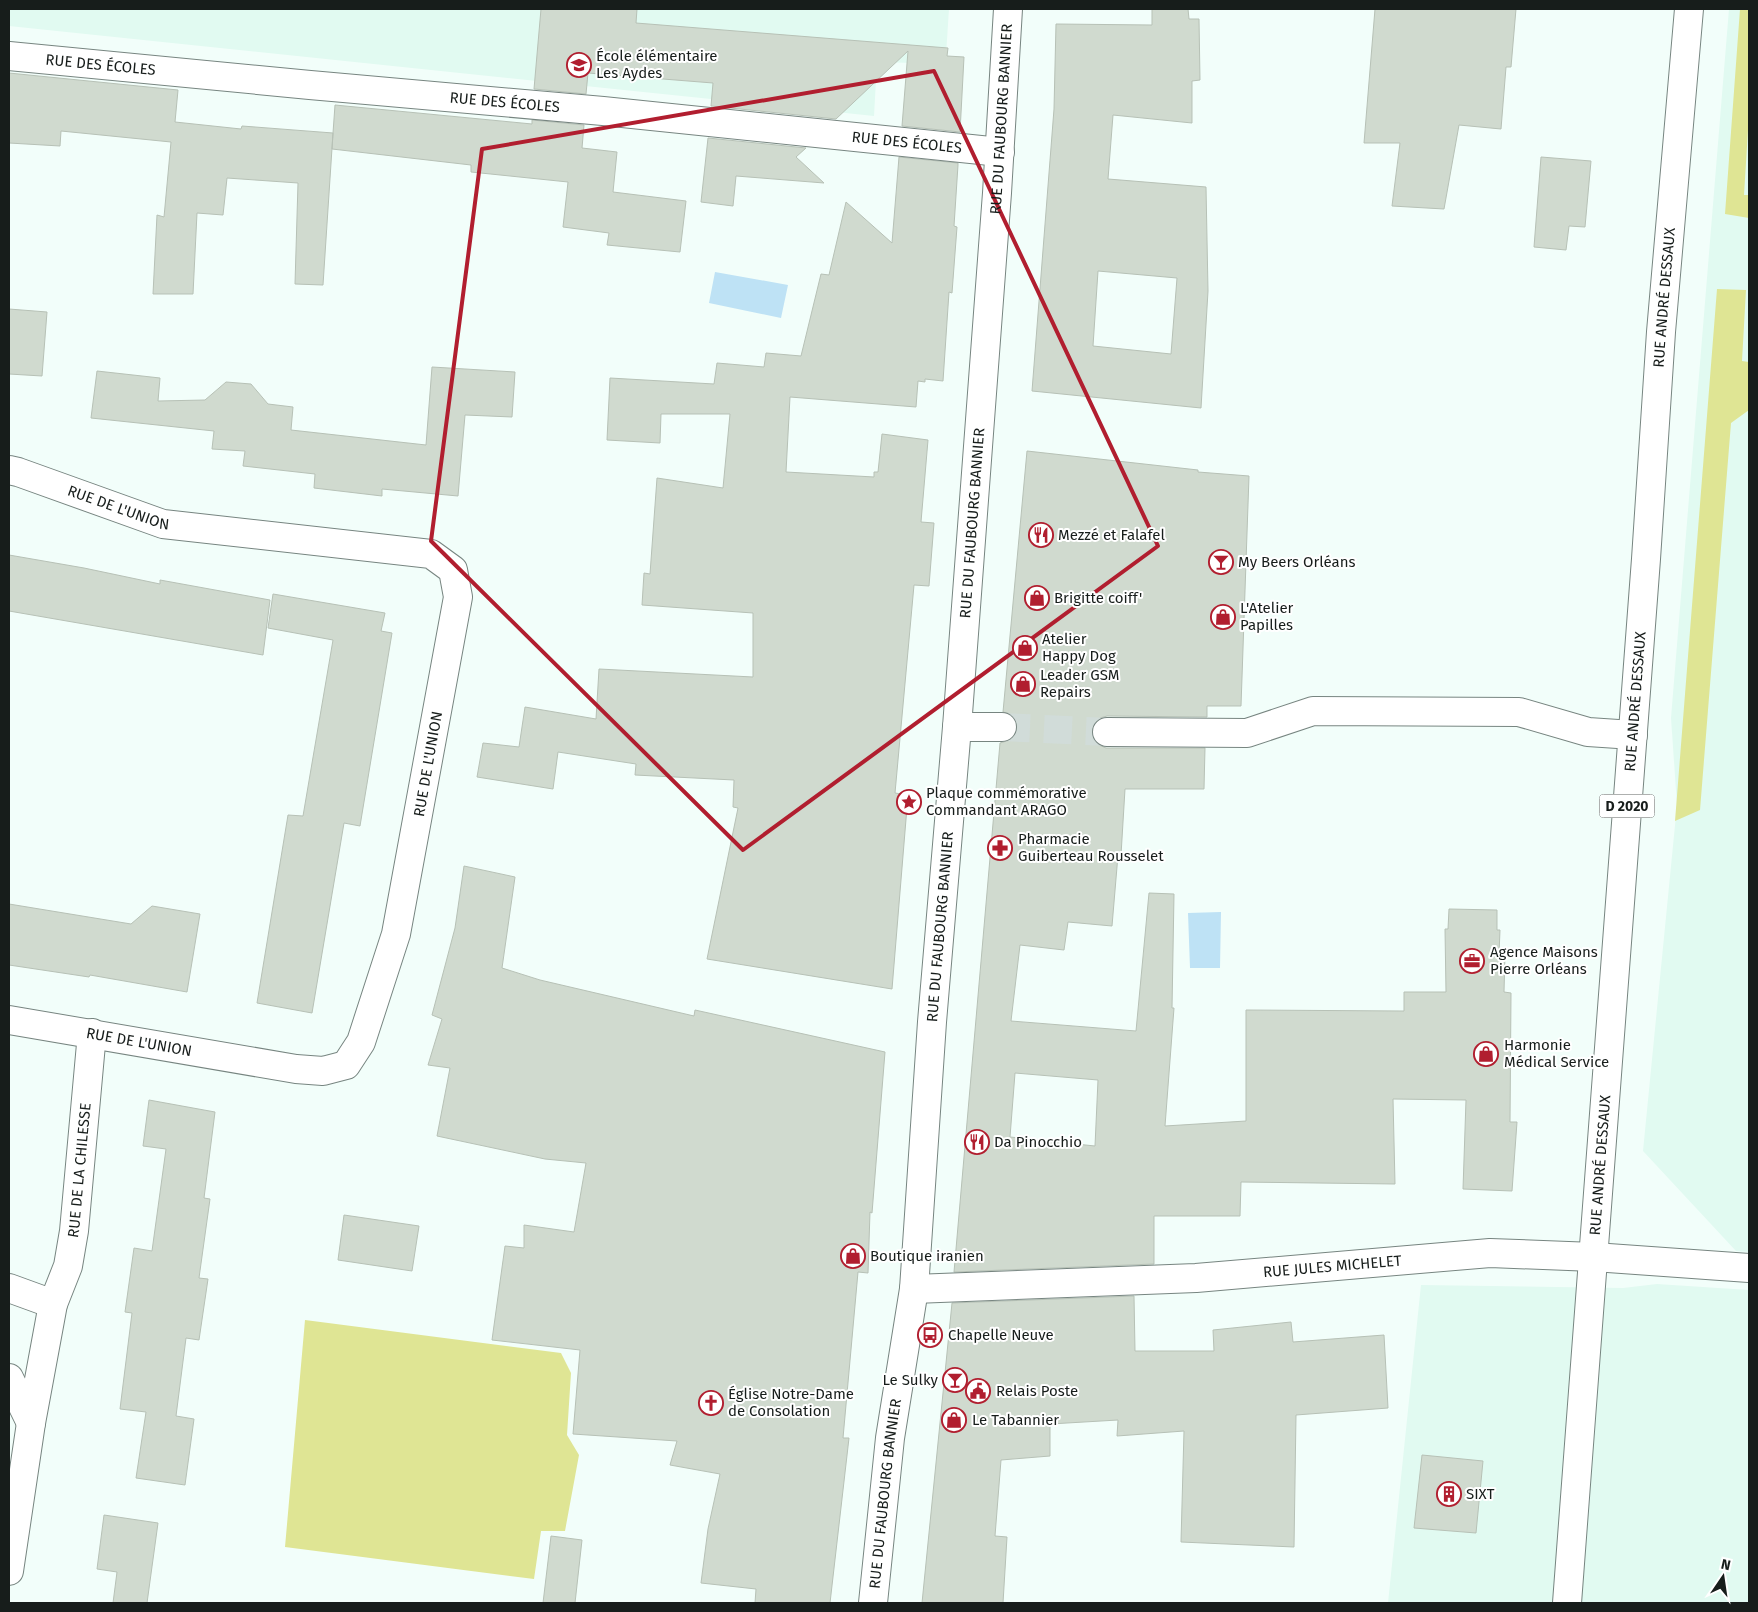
<svg xmlns="http://www.w3.org/2000/svg" width="1758" height="1612" viewBox="0 0 1758 1612" font-family="'Fira Sans',sans-serif">
  <rect width="100%" height="100%" fill="#f2fefa"/>
  <!-- built -->
  <path fill="#e1faf1" d="M9,9H949L946,55L914,63L877,62L874,116L9,26Z
    M1729,9H1749V1252L1736,1251L1643,1151L1677,805L1671,718Z
    M1657,1284L1749,1290V1603H1388L1421,1285L1623,1288Z"/>
  <!-- green -->
  <path fill="#dfe594" d="M1740,9H1749V114L1744,195H1749V218L1725,214Z
    M1717,289L1746,290L1742,361L1749,362V410L1731,423L1700,810L1675,821Z
    M305,1320L561,1353L571,1373L567,1435L579,1455L565,1531H541L534,1579L285,1547Z"/>
  <!-- water -->
  <path fill="#bee2f5" d="M715,272L788,285L781,318L709,303Z
    M1221,912L1220,968H1190L1188,913Z"/>
  <!-- building -->
  <path fill="#d0dacf" stroke="#b7c1b6" fill-rule="evenodd" d="M541,9H637L636,23L948,48L947,56L964,57L960,132L902,126L908,51L836,119L711,106L713,83L588,73L586,94L534,89Z
    M1152,9H1188L1189,19H1199L1200,80L1192,81V123L1113,115L1108,179L1206,187L1208,291L1201,408L1032,391L1054,109L1056,24L1152,25ZM1098,271L1177,278L1171,354L1093,346Z
    M1375,9H1516L1511,67H1506L1501,129L1459,125L1444,209L1392,206L1400,143H1364Z
    M9,73L178,90L175,122L241,129L242,126L333,133L335,105L532,124V120L584,125L582,148L617,152L613,192L686,201L680,252L607,245L609,233L563,227L568,182L471,172V165L332,149L333,133L323,285L295,284L298,183L227,178L223,215L197,213L193,294H153L157,215L164,217L171,142L61,131L60,146L9,143Z
    M708,138L806,148L796,157L824,183L736,176L733,206L701,202Z
    M899,157L958,163V165L954,226L957,227L952,293L949,292L943,381L925,379V382L918,381L916,407L790,397L786,472L874,477V472H878L882,434L928,440L921,522L934,523L929,586L914,585L895,793L908,795L892,989L707,959L738,808L733,807L734,780L635,775L636,764L558,752L553,789L477,777L483,743L519,747L525,707L596,719L599,669L753,677V613L642,605L644,573L650,574L657,478L723,488L730,414H661L660,443L607,440L610,378L714,384L717,363L764,367L766,353L801,356L821,274L829,275L846,202L892,243Z
    M1541,157L1591,161L1585,227L1569,226L1566,250L1534,247Z
    M9,309L47,312L42,376L9,374Z
    M432,367L515,372L512,417L465,415L458,496L382,489V496L314,488L315,474L243,466L245,451L212,449L214,431L91,418L97,371L160,378L158,401L205,400L226,382L251,384L268,404L293,407L291,430L426,445Z
    M1027,451L1198,470V472L1249,476L1241,706H1207V717L1107,716L1100,718L1094,724L1091,731L1093,739L1099,745L1106,748H1205L1204,789H1125L1121,855H1118L1112,926L1068,922L1064,950L1020,945L1011,1021L1136,1031L1149,893L1174,894L1172,1008H1174L1165,1126L1246,1121V1010L1404,1011V992H1446L1445,929H1448L1449,909L1497,910V930H1500L1499,954H1505L1504,992L1511,993L1510,1122H1517L1512,1191L1463,1189L1466,1100L1393,1099L1395,1184L1241,1182L1240,1216H1154V1264L954,1272L1000,743L1010,740L1016,734L1018,727L1015,719L1010,714L1003,712ZM1015,1073L1098,1080L1095,1146L1010,1137Z
    M9,555L84,568L160,584V580L270,600L263,655L9,611Z
    M273,594L385,613L381,631L392,633L360,826L344,823L312,1013L257,1003L288,815L303,816L333,640L268,628Z
    M464,866L515,877L502,968L540,980L694,1016L695,1010L885,1052L872,1213L870,1212L868,1273L858,1272L843,1438H849L830,1603H755L756,1589L701,1583L708,1529L720,1474L670,1465L677,1441L573,1434L580,1350L492,1340L505,1246L524,1248V1225L574,1232L586,1163L545,1159L437,1136L450,1068L428,1065L442,1019L432,1015L455,928Z
    M9,904L131,924L152,906L200,914L187,992L90,975L89,977L9,965Z
    M149,1100L215,1112L204,1198L210,1199L199,1278L208,1279L199,1340L186,1338L176,1416L194,1419L185,1485L136,1478L146,1412L120,1409L132,1313L125,1312L134,1248L152,1251L166,1149L143,1146Z
    M344,1215L419,1226L412,1271L338,1260Z
    M1134,1296L1135,1351H1214L1213,1330L1291,1322L1293,1342L1384,1335L1388,1408L1296,1415L1294,1547L1181,1542L1184,1431L1117,1436L1118,1420L1050,1424V1456L1001,1460L995,1536L1007,1537L1003,1603H922L952,1303Z
    M1422,1455L1483,1461L1476,1533L1414,1528Z
    M104,1515L158,1523L147,1603H113L117,1572L97,1569Z
    M551,1536L582,1540L575,1603H543Z"/>
  <g fill="none" stroke-linecap="round" stroke-linejoin="round">
    <!-- minor-tunnel -->
    <path stroke="#d1dcd9" stroke-width="28" stroke-dasharray="28 14" stroke-linecap="butt" d="M1002,727L1107,732"/>
    <defs>
      <g id="minor">
        <path id="s1" d="M9,56L310,85L603,111L1000,152"/>
        <path id="s2" d="M9,470L18,472L163,524L431,554L453,570L458,597L396,934L361,1042L346,1065L323,1071L296,1069L9,1020"/>
        <path d="M957,727H1002"/>
        <path d="M1107,732L1247,733L1313,711L1519,712L1588,732L1633,735"/>
        <path d="M9,1288L53,1304"/>
        <path id="s3" d="M914,1289L1196,1278L1490,1253L1594,1257L1749,1268"/>
        <path d="M9,1378L31,1423"/>
        <path id="s4" d="M9,1571L31,1423L53,1304L68,1266L74,1231L92,1033"/>
      </g>
      <g id="secondary">
        <path id="s5" d="M873,1603L890,1438L914,1289L932,1022L957,727L997,193L1008,9"/>
      </g>
      <g id="primary">
        <path id="s6" d="M1567,1603L1646,559L1661,332L1689,9"/>
      </g>
    </defs>
    <!-- minor casing -->
    <use href="#minor" stroke="#778580" stroke-width="30"/>
    <!-- secondary casing -->
    <use href="#secondary" stroke="#778580" stroke-width="30"/>
    <!-- primary casing -->
    <use href="#primary" stroke="#778580" stroke-width="30"/>
    <!-- minor -->
    <use href="#minor" stroke="#fff" stroke-width="28"/>
    <!-- secondary -->
    <use href="#secondary" stroke="#fff" stroke-width="28"/>
    <!-- primary -->
    <use href="#primary" stroke="#fff" stroke-width="28"/>
  </g>
  <!-- marked area -->
  <path fill="none" stroke="#b11e2f" stroke-width="4" stroke-linejoin="round" d="M934,71L1158,546L743,850L431,541L482,149Z"/>
  <!-- icons -->
  <defs>
    <symbol id="school-ring" viewBox="-11 -11 22 22"><circle r="9.5" fill="#fff" stroke="#b11e2f" stroke-width="1.5"/><path d="M0-5L7-2L0 1L-7-2ZM-4 1L0 2.5L4 1V4Q0 6-4 4Z" fill="#b11e2f"/></symbol>
    <symbol id="restaurant-ring" viewBox="-11 -11 22 22"><circle r="9.5" fill="#fff" stroke="#b11e2f" stroke-width="1.5"/><path d="M-5-6h1v4h1v-4h1v4h1v-4h1v5L-1.5 .5V6h-2V.5L-5-1ZM5-6V6H3V1.5H1.5Q1.5-4 5-6Z" fill="#b11e2f"/></symbol>
    <symbol id="bar-ring" viewBox="-11 -11 22 22"><circle r="9.5" fill="#fff" stroke="#b11e2f" stroke-width="1.5"/><path d="M-6-5H6L.8 .8V4.5H3.5V6h-7V4.5H-.8V.8Z" fill="#b11e2f"/></symbol>
    <symbol id="shop-ring" viewBox="-11 -11 22 22"><circle r="9.5" fill="#fff" stroke="#b11e2f" stroke-width="1.5"/><path d="M-5-2.5h2.3a2.7 3.5 0 0 1 5.4 0H5L5.5 6h-11ZM-1.5-2.5h3a1.5 2.3 0 0 0-3 0Z" fill="#b11e2f"/></symbol>
    <symbol id="sight-ring" viewBox="-11 -11 22 22"><circle r="9.5" fill="#fff" stroke="#b11e2f" stroke-width="1.5"/><path d="M0-6L1.8-2.2L6-1.7L2.9 1.2L3.7 5.4L0 3.3L-3.7 5.4L-2.9 1.2L-6-1.7L-1.8-2.2Z" fill="#b11e2f"/></symbol>
    <symbol id="pharmacy-ring" viewBox="-11 -11 22 22"><circle r="9.5" fill="#fff" stroke="#b11e2f" stroke-width="1.5"/><path d="M-2-6h4v4h4v4h-4v4h-4v-4h-4v-4h4Z" fill="#b11e2f"/></symbol>
    <symbol id="office-ring" viewBox="-11 -11 22 22"><circle r="9.5" fill="#fff" stroke="#b11e2f" stroke-width="1.5"/><path d="M-6-3h4V-5.5h4V-3h4V5H-6ZM-1-4.5V-3h2v-1.5ZM-6 0V1H6V0Z" fill="#b11e2f"/></symbol>
    <symbol id="bus-ring" viewBox="-11 -11 22 22"><circle r="9.5" fill="#fff" stroke="#b11e2f" stroke-width="1.5"/><path d="M-5-6H5V4H4V6H2V4H-2V6H-4V4H-5ZM-3.5-4V0h7V-4ZM-3.5 1.2v1.5H-2V1.2ZM2 1.2v1.5H3.5V1.2Z" fill="#b11e2f"/></symbol>
    <symbol id="civic-ring" viewBox="-11 -11 22 22"><circle r="9.5" fill="#fff" stroke="#b11e2f" stroke-width="1.5"/><path d="M-.6-6.5H3V-4.5H.6V-3L4-1V1h2V6H-6V1h2V-1L-.6-3ZM-1.2 2.5V6h2.4V2.5Z" fill="#b11e2f"/></symbol>
    <symbol id="church-ring" viewBox="-11 -11 22 22"><circle r="9.5" fill="#fff" stroke="#b11e2f" stroke-width="1.5"/><path d="M-1.2-6h2.4v3.5h3.3v2.4h-3.3V6h-2.4V-.1h-3.3v-2.4h3.3Z" fill="#b11e2f"/></symbol>
    <symbol id="building-ring" viewBox="-11 -11 22 22"><circle r="9.5" fill="#fff" stroke="#b11e2f" stroke-width="1.5"/><path d="M-4-6H4V6H1V3H-1V6H-4ZM-2.5-4.3h1.7v1.8h-1.7ZM.8-4.3h1.7v1.8H.8ZM-2.5-1h1.7V.8h-1.7ZM.8-1h1.7V.8H.8Z" fill="#b11e2f"/></symbol>
  </defs>
  <g fill-rule="evenodd">
    <use href="#school-ring" x="565" y="51" width="28" height="28"/>
    <use href="#restaurant-ring" x="1027" y="521" width="28" height="28"/>
    <use href="#bar-ring" x="1207" y="548" width="28" height="28"/>
    <use href="#shop-ring" x="1023" y="584" width="28" height="28"/>
    <use href="#shop-ring" x="1209" y="603" width="28" height="28"/>
    <use href="#shop-ring" x="1011" y="634" width="28" height="28"/>
    <use href="#shop-ring" x="1009" y="670" width="28" height="28"/>
    <use href="#sight-ring" x="895" y="788" width="28" height="28"/>
    <use href="#pharmacy-ring" x="986" y="834" width="28" height="28"/>
    <use href="#office-ring" x="1458" y="947" width="28" height="28"/>
    <use href="#shop-ring" x="1472" y="1040" width="28" height="28"/>
    <use href="#restaurant-ring" x="963" y="1128" width="28" height="28"/>
    <use href="#shop-ring" x="839" y="1242" width="28" height="28"/>
    <use href="#bus-ring" x="916" y="1321" width="28" height="28"/>
    <use href="#bar-ring" x="941" y="1366" width="28" height="28"/>
    <use href="#civic-ring" x="964" y="1377" width="28" height="28"/>
    <use href="#church-ring" x="697" y="1389" width="28" height="28"/>
    <use href="#shop-ring" x="940" y="1406" width="28" height="28"/>
    <use href="#building-ring" x="1435" y="1480" width="28" height="28"/>
  </g>
  <g text-anchor="middle" stroke-width="4" stroke-linejoin="round" paint-order="stroke">
    <!-- shield labels -->
    <rect fill="#fff" stroke="#5d615f" stroke-width="1" x="1599.5" y="794.5" width="55" height="23" rx="4"/>
    <g font-size="14" font-weight="bold" fill="#171d1b">
      <text x="1627" y="811">D 2020</text>
    </g>
    <!-- poi labels -->
    <g font-size="15" fill="#171d1b" stroke="#fff" text-anchor="start">
      <text x="596" y="61">École élémentaire<tspan x="596" dy="17">Les Aydes</tspan></text>
      <text x="1058" y="540">Mezzé et Falafel</text>
      <text x="1238" y="567">My Beers Orléans</text>
      <text x="1054" y="603">Brigitte coiff'</text>
      <text x="1240" y="613">L'Atelier<tspan x="1240" dy="17">Papilles</tspan></text>
      <text x="1042" y="644">Atelier<tspan x="1042" dy="17">Happy Dog</tspan></text>
      <text x="1040" y="680">Leader GSM<tspan x="1040" dy="17">Repairs</tspan></text>
      <text x="926" y="798">Plaque commémorative<tspan x="926" dy="17">Commandant ARAGO</tspan></text>
      <text x="1018" y="844">Pharmacie<tspan x="1018" dy="17">Guiberteau Rousselet</tspan></text>
      <text x="1490" y="957">Agence Maisons<tspan x="1490" dy="17">Pierre Orléans</tspan></text>
      <text x="1504" y="1050">Harmonie<tspan x="1504" dy="17">Médical Service</tspan></text>
      <text x="994" y="1147">Da Pinocchio</text>
      <text x="870" y="1261">Boutique iranien</text>
      <text x="948" y="1340">Chapelle Neuve</text>
      <text x="938" y="1385" text-anchor="end">Le Sulky</text>
      <text x="996" y="1396">Relais Poste</text>
      <text x="728" y="1399">Église Notre-Dame<tspan x="728" dy="17">de Consolation</tspan></text>
      <text x="972" y="1425">Le Tabannier</text>
      <text x="1466" y="1499">SIXT</text>
    </g>
    <!-- street labels -->
    <g font-size="15" fill="#171d1b" stroke="#fff">
      <text dy="5" stroke="none"><textPath href="#s1" startOffset="92">RUE DES ÉCOLES</textPath></text>
      <text dy="5" stroke="none"><textPath href="#s1" startOffset="498">RUE DES ÉCOLES</textPath></text>
      <text dy="5" stroke="none"><textPath href="#s5" startOffset="1490">RUE DU FAUBOURG BANNIER</textPath></text>
      <text dy="5" stroke="none"><textPath href="#s1" startOffset="902">RUE DES ÉCOLES</textPath></text>
      <text dy="5" stroke="none"><textPath href="#s6" startOffset="1309">RUE ANDRÉ DESSAUX</textPath></text>
      <text dy="5" stroke="none"><textPath href="#s2" startOffset="116">RUE DE L'UNION</textPath></text>
      <text dy="5" stroke="none"><textPath href="#s5" startOffset="1085">RUE DU FAUBOURG BANNIER</textPath></text>
      <text dy="5" stroke="none"><textPath href="#s6" startOffset="904">RUE ANDRÉ DESSAUX</textPath></text>
      <text transform="translate(428 764) rotate(-80)" y="5">RUE DE L'UNION</text>
      <text dy="5" stroke="none"><textPath href="#s5" startOffset="680">RUE DU FAUBOURG BANNIER</textPath></text>
      <text transform="translate(139 1042) rotate(10)" y="5">RUE DE L'UNION</text>
      <text dy="5" stroke="none"><textPath href="#s6" startOffset="439">RUE ANDRÉ DESSAUX</textPath></text>
      <text dy="5" stroke="none"><textPath href="#s4" startOffset="408">RUE DE LA CHILESSE</textPath></text>
      <text dy="5" stroke="none"><textPath href="#s3" startOffset="419">RUE JULES MICHELET</textPath></text>
      <text dy="5" stroke="none"><textPath href="#s5" startOffset="110">RUE DU FAUBOURG BANNIER</textPath></text>
    </g>
  </g>
  <!-- border -->
  <rect width="1758" height="1612" fill="none" stroke="#171d1b" stroke-width="20"/>
  <!-- north arrow -->
  <g transform="translate(1723 1577) rotate(13)" stroke="#ffffff" stroke-width="4" paint-order="stroke">
  <path d="M0-4L9 19L0 12L-9 19Z" fill="#171d1b"/>
  <text y="-8" font-size="14" font-weight="bold" text-anchor="middle" fill="#171d1b">N</text>
  </g>
</svg>
